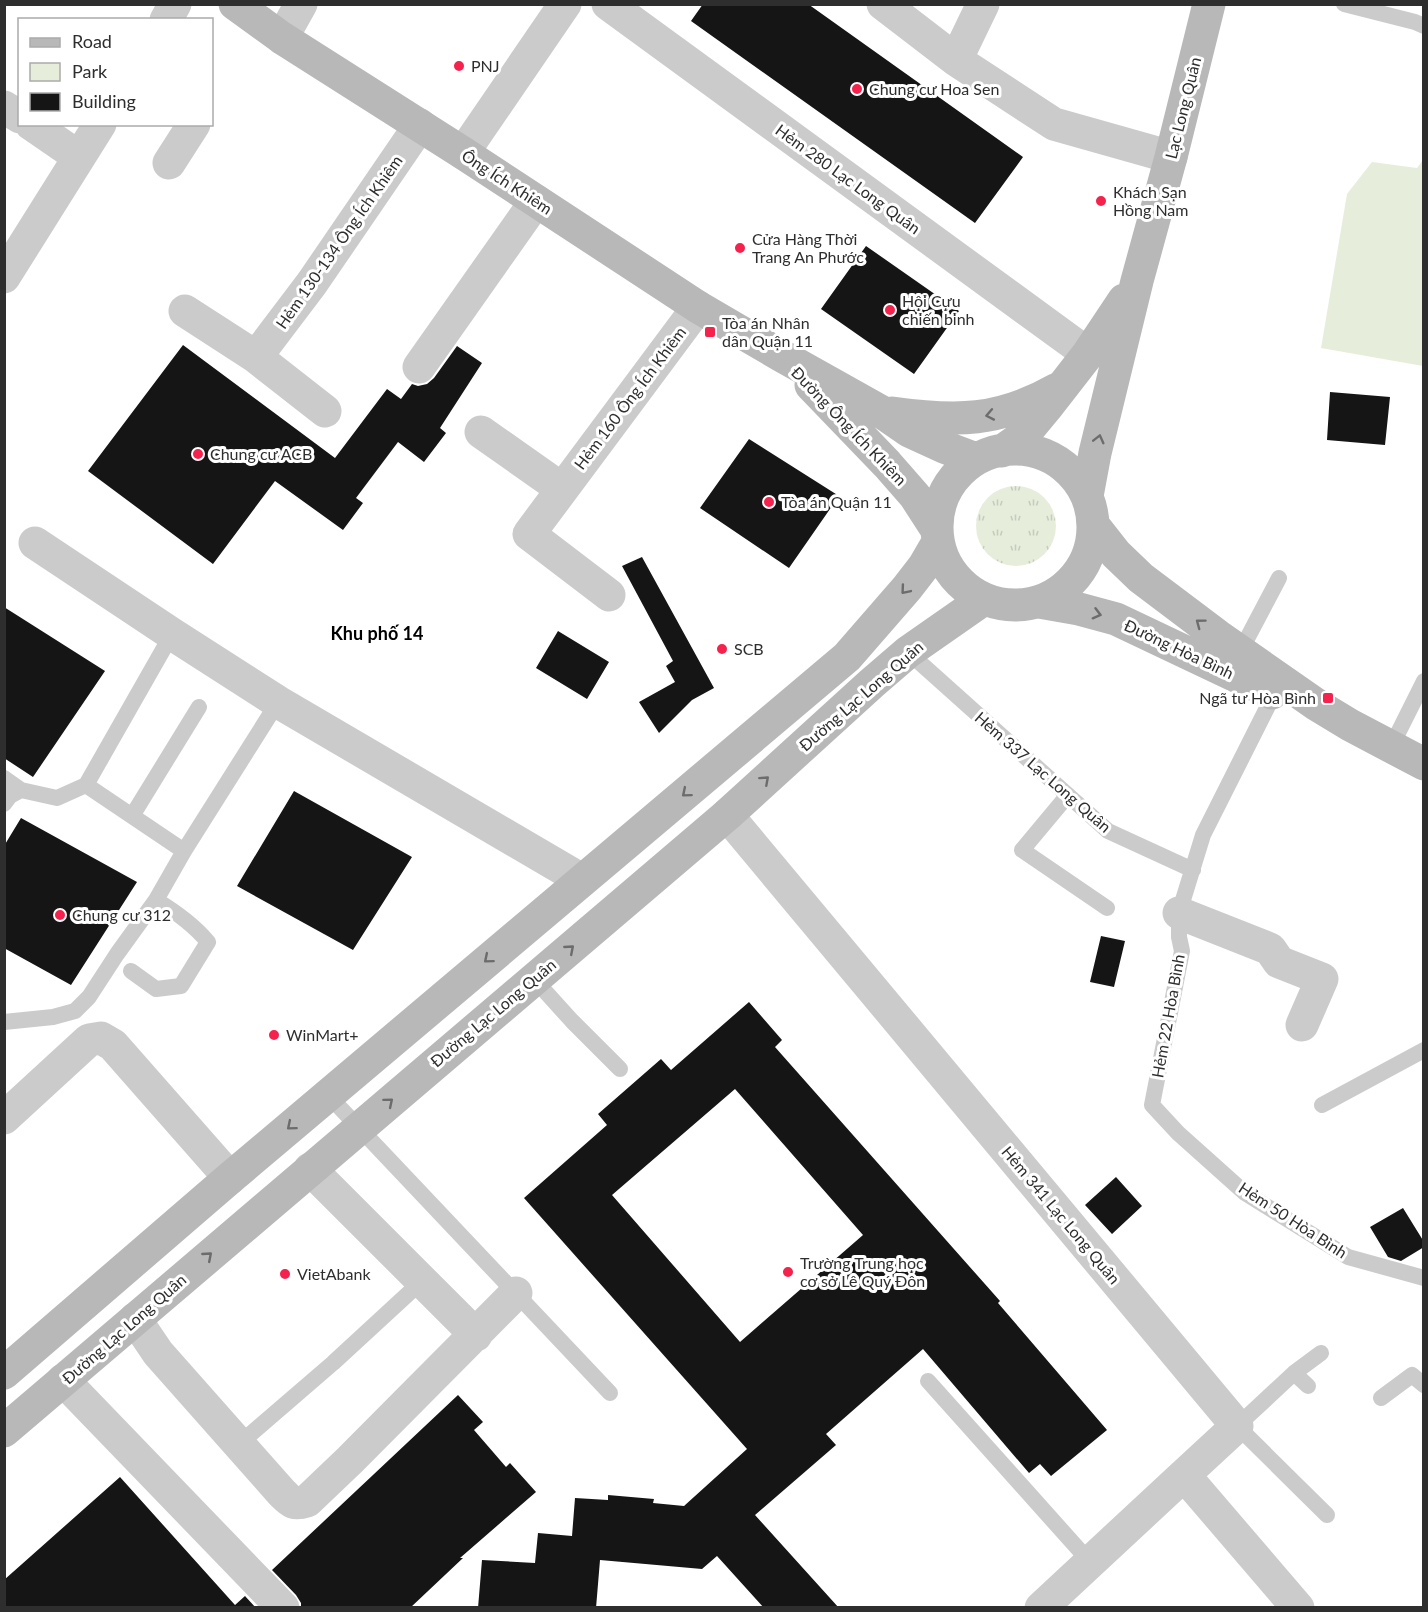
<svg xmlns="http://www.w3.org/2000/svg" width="1428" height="1612" viewBox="0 0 1428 1612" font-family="Lato,sans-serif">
  <defs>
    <pattern id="grass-tufts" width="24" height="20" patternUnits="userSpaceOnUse" patternTransform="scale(1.5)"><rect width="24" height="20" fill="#e7eddb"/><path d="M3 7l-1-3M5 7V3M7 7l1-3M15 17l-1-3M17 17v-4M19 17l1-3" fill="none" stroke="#c6ccbc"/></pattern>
  </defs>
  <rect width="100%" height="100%" fill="#fff"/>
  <!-- grass -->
  <path fill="url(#grass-tufts)" d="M976 526a40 40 0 1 1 80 0a40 40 0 1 1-80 0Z"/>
  <!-- park -->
  <path fill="#e7eddb" d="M1423,160V366L1321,348L1347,194L1372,162L1417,168Z"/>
  <!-- building -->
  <path fill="#151515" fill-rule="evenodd" d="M703,4H808L1023,157L975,223L691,21Z
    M866,246L959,311L914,374L821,309Z
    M183,345L335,458L387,389L401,399L412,384L418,386L427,384L434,378L457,346L482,363L440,428L446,433L424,462L398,442L356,498L363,503L343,530L275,481L213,564L88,471Z
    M1330,392L1390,397L1385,445L1327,440Z
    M749,439L839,496L789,568L700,508Z
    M642,557L714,688L692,700L659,733L639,702L675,682L666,666L673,661L622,566Z
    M4,607L105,671L33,777L4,758Z
    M558,631L609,662L587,699L536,668Z
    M294,791L412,857L353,950L237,886Z
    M21,818L137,882L71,985L4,948V846Z
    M1101,936L1125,941L1114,987L1090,982Z
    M749,1002L782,1040L775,1047L1000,1301L998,1303L1107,1430L1051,1476L1040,1464L1029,1473L923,1349L826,1434L836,1445L755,1515L839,1608H764L717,1556L702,1569L600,1560L596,1608H478L482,1560L535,1563L538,1533L572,1536L575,1498L608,1500V1495L654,1499L653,1503L684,1506L747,1449L524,1198L607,1125L598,1114L661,1059L671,1070ZM735,1089L863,1235L740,1342L612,1195Z
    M1116,1177L1142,1206L1112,1234L1085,1205Z
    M1403,1208L1424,1242V1247L1401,1261L1388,1257L1370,1227Z
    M458,1395L483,1422L474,1430L506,1467L510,1463L536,1492L460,1558H463L410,1608H301V1603L296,1595L272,1570Z
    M120,1477L235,1605L245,1596L256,1608H4V1580Z"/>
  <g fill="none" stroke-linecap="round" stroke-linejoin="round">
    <!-- service -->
    <path stroke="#cbcbcb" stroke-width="16" d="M1344,4L1415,22L1424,26
      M908,652L1108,831L1193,870
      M1240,652L1279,578
      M1274,694L1203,835L1179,913V937L1182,951L1152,1105L1178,1133L1245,1193L1348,1257L1424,1278
      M1391,747L1424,681
      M4,778L21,790
      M1068,795L1022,850L1107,908
      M4,804L10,796L21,790L57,798L86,785
      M132,816L199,707
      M184,851L278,702
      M131,971L156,989L181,986L208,942C193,924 176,912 156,900
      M534,979L572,1021L620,1069
      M4,1022L53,1017L75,1011L89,997L117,954L156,900L184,851L86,785L172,634
      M328,1095L610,1393
      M1322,1105L1424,1050
      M1321,1353L1294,1373L1237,1426L1327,1515
      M1294,1373L1308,1386
      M928,1381L1090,1562
      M1381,1398L1412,1375L1424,1385
      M239,1444L333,1363L422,1281"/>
    <!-- minor -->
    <path stroke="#cbcbcb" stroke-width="33" d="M608,4L1088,354
      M883,4L956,60L1054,124L1171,157
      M166,20L175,4
      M282,38L301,4
      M956,60L983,4
      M4,107L20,117
      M31,124L79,157
      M463,153L565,4
      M169,163L194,124
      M4,277L100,124
      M185,311L256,357L325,411
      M256,357L312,283L420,125
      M419,367L536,201
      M481,432L562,489
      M35,543L172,634L278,702L582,880
      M609,595L529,534L698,307
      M727,815L1237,1426L1184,1475L1298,1608
      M1179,913L1270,949L1279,962L1322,979L1302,1025
      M4,1118L89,1040L101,1038L113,1045L230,1178
      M310,1169L476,1335
      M135,1319L158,1353L282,1493C292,1503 294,1505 307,1501L350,1460L516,1293
      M63,1380L283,1608
      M1041,1608L1184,1475"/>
    <!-- secondary -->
    <path stroke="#b8b8b8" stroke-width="33" d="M235,4L282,38L463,153L698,307L782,356L880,411L909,431L944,447L976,459
      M811,385L887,464L915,496L937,530
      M892,413C956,422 999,422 1057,389
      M937 527a78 78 0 1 1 156 0a78 78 0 1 1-156 0Z
      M1002,451L1022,437L1046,408L1088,354L1124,300
      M1087,496L1095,453L1137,281L1171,157L1209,4
      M1094,526L1116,554L1141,578L1218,636L1317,705L1350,725L1424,764
      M1039,602L1079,609L1116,619L1272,693
      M4,1373L230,1178L847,657L907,588L924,566L938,542
      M4,1431L727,815L872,683L908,652L984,599"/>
  </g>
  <!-- one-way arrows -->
  <defs><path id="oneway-chevron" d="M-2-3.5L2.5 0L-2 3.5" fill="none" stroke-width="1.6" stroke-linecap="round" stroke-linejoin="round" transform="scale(1.5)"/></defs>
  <g stroke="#6c6c6c">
    <use href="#oneway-chevron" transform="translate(990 415) rotate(169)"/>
    <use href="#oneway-chevron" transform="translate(1099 439) rotate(-76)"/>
    <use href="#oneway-chevron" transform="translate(905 590) rotate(130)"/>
    <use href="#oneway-chevron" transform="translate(1097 614) rotate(15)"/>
    <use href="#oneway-chevron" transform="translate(1200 623) rotate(-143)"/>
    <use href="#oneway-chevron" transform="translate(765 780) rotate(-42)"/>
    <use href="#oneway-chevron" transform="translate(686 793) rotate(140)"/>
    <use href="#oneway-chevron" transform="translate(570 949) rotate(-41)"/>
    <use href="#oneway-chevron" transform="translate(488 959) rotate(140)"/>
    <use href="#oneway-chevron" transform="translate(389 1102) rotate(-40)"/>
    <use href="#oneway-chevron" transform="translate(291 1126) rotate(140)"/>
    <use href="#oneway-chevron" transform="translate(208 1256) rotate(-41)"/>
  </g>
  <!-- markers -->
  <g fill="#f4224c" stroke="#fff" stroke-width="2">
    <circle cx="459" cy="66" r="6"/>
    <circle cx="857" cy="89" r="6"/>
    <circle cx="1101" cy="201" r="6"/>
    <circle cx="740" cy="248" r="6"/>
    <circle cx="890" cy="310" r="6"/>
    <rect x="704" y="326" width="12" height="12" rx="3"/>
    <circle cx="198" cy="454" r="6"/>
    <circle cx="769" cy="502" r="6"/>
    <circle cx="722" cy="649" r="6"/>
    <rect x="1322" y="692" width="12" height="12" rx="3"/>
    <circle cx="60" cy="915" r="6"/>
    <circle cx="274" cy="1035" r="6"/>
    <circle cx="788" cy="1272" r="6"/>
    <circle cx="285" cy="1274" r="6"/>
  </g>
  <g text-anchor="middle" stroke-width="6" stroke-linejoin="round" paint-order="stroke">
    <!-- poi labels -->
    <g font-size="16" fill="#2e2e2e" stroke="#fff" text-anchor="start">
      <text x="471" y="72">PNJ</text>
      <text x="869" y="95">Chung cư Hoa Sen</text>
      <text x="1113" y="198">Khách Sạn<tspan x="1113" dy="18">Hồng Nam</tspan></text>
      <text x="752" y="245">Cửa Hàng Thời<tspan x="752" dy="18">Trang An Phước</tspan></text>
      <text x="902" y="307">Hội Cựu<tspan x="902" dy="18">chiến binh</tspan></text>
      <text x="722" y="329">Tòa án Nhân<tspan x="722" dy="18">dân Quận 11</tspan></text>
      <text x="210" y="460">Chung cư ACB</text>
      <text x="781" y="508">Tòa án Quận 11</text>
      <text x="734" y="655">SCB</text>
      <text x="1316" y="704" text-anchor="end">Ngã tư Hòa Bình</text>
      <text x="72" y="921">Chung cư 312</text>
      <text x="286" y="1041">WinMart+</text>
      <text x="800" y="1269">Trường Trung học<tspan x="800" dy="18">cơ sở Lê Quý Đôn</tspan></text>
      <text x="297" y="1280">VietAbank</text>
    </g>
    <!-- street labels -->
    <g font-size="16" fill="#2e2e2e" stroke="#fff">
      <text transform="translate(1183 108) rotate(-76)" y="6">Lạc Long Quân</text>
      <text transform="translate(848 179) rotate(36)" y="6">Hẻm 280 Lạc Long Quân</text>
      <text transform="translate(507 182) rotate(33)" y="6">Ông Ích Khiêm</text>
      <text transform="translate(339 242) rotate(-55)" y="6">Hẻm 130-134 Ông Ích Khiêm</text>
      <text transform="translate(630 398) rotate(-53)" y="6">Hẻm 160 Ông Ích Khiêm</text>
      <text transform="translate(849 426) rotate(46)" y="6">Đường Ông Ích Khiêm</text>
      <text transform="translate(1179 649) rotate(25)" y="6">Đường Hòa Bình</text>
      <text transform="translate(861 696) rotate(-41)" y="6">Đường Lạc Long Quân</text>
      <text transform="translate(1043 772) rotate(41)" y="6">Hẻm 337 Lạc Long Quân</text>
      <text transform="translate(493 1013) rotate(-40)" y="6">Đường Lạc Long Quân</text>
      <text transform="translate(1168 1016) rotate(-80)" y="6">Hẻm 22 Hòa Bình</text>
      <text transform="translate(1061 1215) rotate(50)" y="6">Hẻm 341 Lạc Long Quân</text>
      <text transform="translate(1293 1220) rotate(33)" y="6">Hẻm 50 Hòa Bình</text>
      <text transform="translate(124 1329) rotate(-41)" y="6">Đường Lạc Long Quân</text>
    </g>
    <!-- neighbourhood labels -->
    <g font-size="18" font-weight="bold" fill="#000" stroke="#fff">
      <text x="377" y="640">Khu phố 14</text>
    </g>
  </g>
  <!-- border -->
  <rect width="1428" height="1612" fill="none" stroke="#2e2e2e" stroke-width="12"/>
  <!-- legend -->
  <rect x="18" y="18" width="195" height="108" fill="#ffffff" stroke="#ababab" stroke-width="1.5"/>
  <rect x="30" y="38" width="30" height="9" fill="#b8b8b8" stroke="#ababab" stroke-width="1.5"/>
  <text x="72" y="48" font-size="18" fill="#2e2e2e">Road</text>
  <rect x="30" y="63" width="30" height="18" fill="#e7eddb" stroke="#ababab" stroke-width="1.5"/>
  <text x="72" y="78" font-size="18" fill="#2e2e2e">Park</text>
  <rect x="30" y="93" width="30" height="18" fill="#151515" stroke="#ababab" stroke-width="1.5"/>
  <text x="72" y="108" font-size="18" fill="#2e2e2e">Building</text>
</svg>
